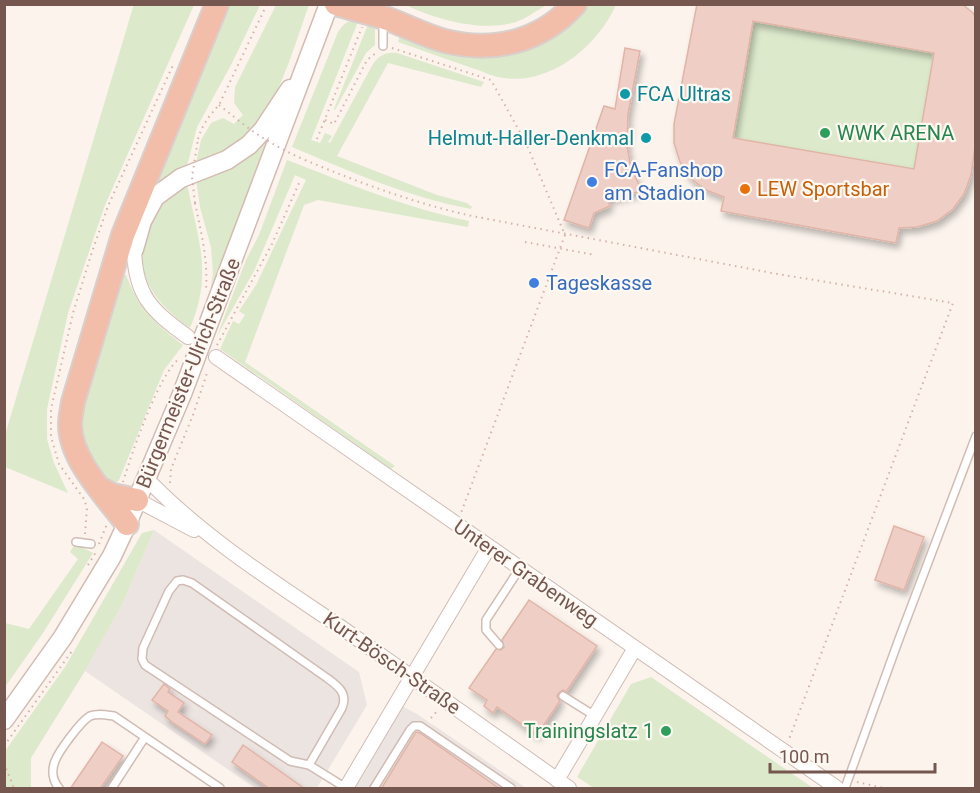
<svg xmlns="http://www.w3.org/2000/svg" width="980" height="793" viewBox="0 0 980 793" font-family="Roboto,sans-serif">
  <defs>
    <filter id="shadow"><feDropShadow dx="3" dy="5" stdDeviation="3" flood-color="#0004"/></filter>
  </defs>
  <rect width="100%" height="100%" fill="#fbf3ec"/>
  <!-- industrial -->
  <path fill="#ece4e1" d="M154,530L359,672L367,705L317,788H255L85,671L122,605Z
    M402,706L417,714L526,788H349Z"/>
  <!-- green -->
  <path fill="#dce9cb" d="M134,4L194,5L105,205L68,313L47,409V439L54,463L68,493L5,467V435Z
    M962,4L975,16C975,46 975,75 975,105C975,165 976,224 900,228L896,243L721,211L724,197C687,183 674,163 674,124L697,5Z
    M224,5H260L232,63L197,127L187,166L170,173L157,184L152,182Z
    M276,5H309C293,48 277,114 238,143C226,153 211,158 196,163L201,140L211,123L223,118L234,124L243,115L234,103L235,87Z
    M406,5H547C539,9 531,15 523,19C491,35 436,20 406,5Z
    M575,5H616C596,49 545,90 494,76C487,74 480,70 472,68C447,59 423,51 398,42L403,25L484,47Z
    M359,19L311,140L320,143L325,133L332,136L328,142L330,143L373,64C380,55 385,52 397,53L484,82L481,87L388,63L337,156L437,195L467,203L472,207L471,209C408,197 351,172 292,147L338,32C344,23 348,20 359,19Z
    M369,22L375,24V45L366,53L335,110L334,109Z
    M270,130L209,300L213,273L211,247L200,207L196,179Z
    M287,160C347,183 406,208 469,221L468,227L318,200L304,205L245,362L395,466L391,469L220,349L233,321L239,324L245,315L239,311L256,285L306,180L295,175L254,271L217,336L246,260L259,235Z
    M187,183C197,238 214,272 190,328C151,301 126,264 152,218C155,212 159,203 163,198C169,192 180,187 187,183Z
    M120,273L126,275C141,313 153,321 183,345L164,370L119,480L114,485L104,480L82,447L79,410Z
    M154,530L122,605L85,671L31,758V788H5V751L65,667L142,533Z
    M75,544L93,553L43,633L5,687V623L29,629L78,559L70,552Z
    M651,677L813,788H594L577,777L631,684Z"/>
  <!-- building -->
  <path fill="#efcfc5" stroke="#e1b4a7" stroke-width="1.5" fill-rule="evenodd" filter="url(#shadow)" d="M697,4H962L973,13L975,16V147L971,175L964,194L953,209L937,221L917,227L899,228L896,243L721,211L724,197L706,190L690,178L680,162L674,143V124ZM753,21L934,53L914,169L733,138Z
    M625,48L640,51L628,114L627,146L631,168L642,191L607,199L610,206L594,213L589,228L564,220L604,106L615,109Z
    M894,526L924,537L904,590L875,580Z
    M529,600L597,646L566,692L563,690L559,693L557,696L560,701L537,735L497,707L493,713L484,706L487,700L469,688L496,649L501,650L504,647L502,640Z
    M164,684L170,689L168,692L184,703L178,712L212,735L205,744L172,722L165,716L168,711L152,700Z
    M416,732L420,733L500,789H381Z
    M102,742L123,756L100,789H70Z
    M243,745L305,789H270L232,762Z"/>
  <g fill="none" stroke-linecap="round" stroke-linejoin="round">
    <defs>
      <path id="service" d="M383,22V46
        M76,542L91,544
        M183,580L192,583L327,678C338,686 348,693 342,708L309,765L290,761L145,665L142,659L143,648L169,591L177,581Z
        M499,645L486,630V620L520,568
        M563,696L595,716
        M309,765L346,788
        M59,788C53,781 51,771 55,761C59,751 80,722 90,716C98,713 106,715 114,716L220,788
        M112,788L145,737
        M374,788L410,730L414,726H420L511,788
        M845,788L899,639L976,436"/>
      <path id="minor" d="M134,249C135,296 152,311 188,337
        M216,357L837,788
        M147,479C204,538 274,582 342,628C418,681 494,735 569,788
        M137,500L194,530
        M557,780L635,648
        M346,788L489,547"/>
      <path id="secondary" d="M134,249L142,221L155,197L181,178L227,160L249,145L263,130L290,89
        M4,720L63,637L112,556L126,526L182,394L329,4"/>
      <path id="trunk" d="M336,4C353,9 369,13 385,18C405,25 425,36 445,41C494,53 541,42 575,4
        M101,489L112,495L137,500
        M127,524C107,497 70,460 70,425C70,417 72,409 73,402L123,235L217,4"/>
    </defs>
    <!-- service casing -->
    <use href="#service" stroke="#d0bcb4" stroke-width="10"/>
    <!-- minor casing -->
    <use href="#minor" stroke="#d0bcb4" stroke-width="16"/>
    <!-- secondary casing -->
    <use href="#secondary" stroke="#d3bbb2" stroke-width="21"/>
    <!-- trunk casing -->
    <use href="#trunk" stroke="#d9d0ce" stroke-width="26"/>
    <!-- path -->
    <path stroke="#d5b2a8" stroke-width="2" stroke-dasharray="1.5 4.5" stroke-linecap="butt" d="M392,48L491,80L526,143L565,235L461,513
      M219,105L238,120
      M325,120L334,124L367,60L377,52
      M198,139C202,125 209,116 219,105L267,4
      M317,139L362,27
      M305,160C360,183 414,203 472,216L772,273L953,303L788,742
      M195,203C201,232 208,259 206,289
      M525,242L595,255
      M217,345L272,244L300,181
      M123,482C131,455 159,373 180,358
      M170,483L171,469L193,415L208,370
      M85,534L87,508L84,499L59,464L51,437V409L73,313L91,255L108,206L174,63
      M99,544L107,524
      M88,565L96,552
      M431,718L438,710
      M4,746L72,651
      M4,763L14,788
      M857,782L884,788"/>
    <!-- service -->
    <use href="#service" stroke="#fff" stroke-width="7"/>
    <!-- minor -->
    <use href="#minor" stroke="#fff" stroke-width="14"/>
    <!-- secondary -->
    <use href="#secondary" stroke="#fff" stroke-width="18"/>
    <!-- trunk -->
    <use href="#trunk" stroke="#f2bea9" stroke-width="22"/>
    <!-- path-bridge -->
    <path stroke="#d5b2a8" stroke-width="2" stroke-dasharray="1.5 4.5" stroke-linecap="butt" d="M238,120C259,137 280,149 305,160
      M195,203L192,177L198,139"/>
  </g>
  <!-- markers -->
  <g fill="#0f9aa8" stroke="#fef8f3" stroke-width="2">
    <circle cx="625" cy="94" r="6"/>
    <circle cx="646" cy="138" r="6"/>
  </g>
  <g fill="#2e9e5b" stroke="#fef8f3" stroke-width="2">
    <circle cx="825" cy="133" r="6"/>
    <circle cx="666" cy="731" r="6"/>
  </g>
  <g fill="#3f7fe0" stroke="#fef8f3" stroke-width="2">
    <circle cx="592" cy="182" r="6"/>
    <circle cx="534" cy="283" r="6"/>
  </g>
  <circle fill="#e8710a" stroke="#fef8f3" stroke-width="2" cx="745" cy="189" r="6"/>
  <g text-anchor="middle" stroke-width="4.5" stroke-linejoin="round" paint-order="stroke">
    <!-- culture labels -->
    <g font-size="20" fill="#0d838f" stroke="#fef8f3" text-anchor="start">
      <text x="637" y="101">FCA Ultras</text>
      <text x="634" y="145" text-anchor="end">Helmut-Haller-Denkmal</text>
    </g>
    <!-- leisure labels -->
    <g font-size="20" fill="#27864d" stroke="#fef8f3" text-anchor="start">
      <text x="837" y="140">WWK ARENA</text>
      <text x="654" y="738" text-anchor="end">Trainingslatz 1</text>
    </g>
    <!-- shop labels -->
    <g font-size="20" fill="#366cbe" stroke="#fef8f3" text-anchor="start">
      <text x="604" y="177">FCA-Fanshop<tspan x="604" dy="23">am Stadion</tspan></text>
      <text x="546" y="290">Tageskasse</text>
    </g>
    <!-- food labels -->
    <g font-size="20" fill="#c56008" stroke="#fef8f3" text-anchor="start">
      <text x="757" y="196">LEW Sportsbar</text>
    </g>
    <!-- street labels -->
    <g font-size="20" fill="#765750" stroke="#fef8f3">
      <text transform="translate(188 373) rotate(-68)" y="7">Bürgermeister-Ulrich-Straße</text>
      <text transform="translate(526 573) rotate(35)" y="7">Unterer Grabenweg</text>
      <text transform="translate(392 663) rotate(35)" y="7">Kurt-Bösch-Straße</text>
    </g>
  </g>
  <!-- border -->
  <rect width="980" height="793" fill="none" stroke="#765750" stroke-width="12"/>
  <!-- scale -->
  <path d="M770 763v9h165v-9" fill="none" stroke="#765750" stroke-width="3"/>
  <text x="779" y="763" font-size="18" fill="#765750" stroke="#fef8f3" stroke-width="4.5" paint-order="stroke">100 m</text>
</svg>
